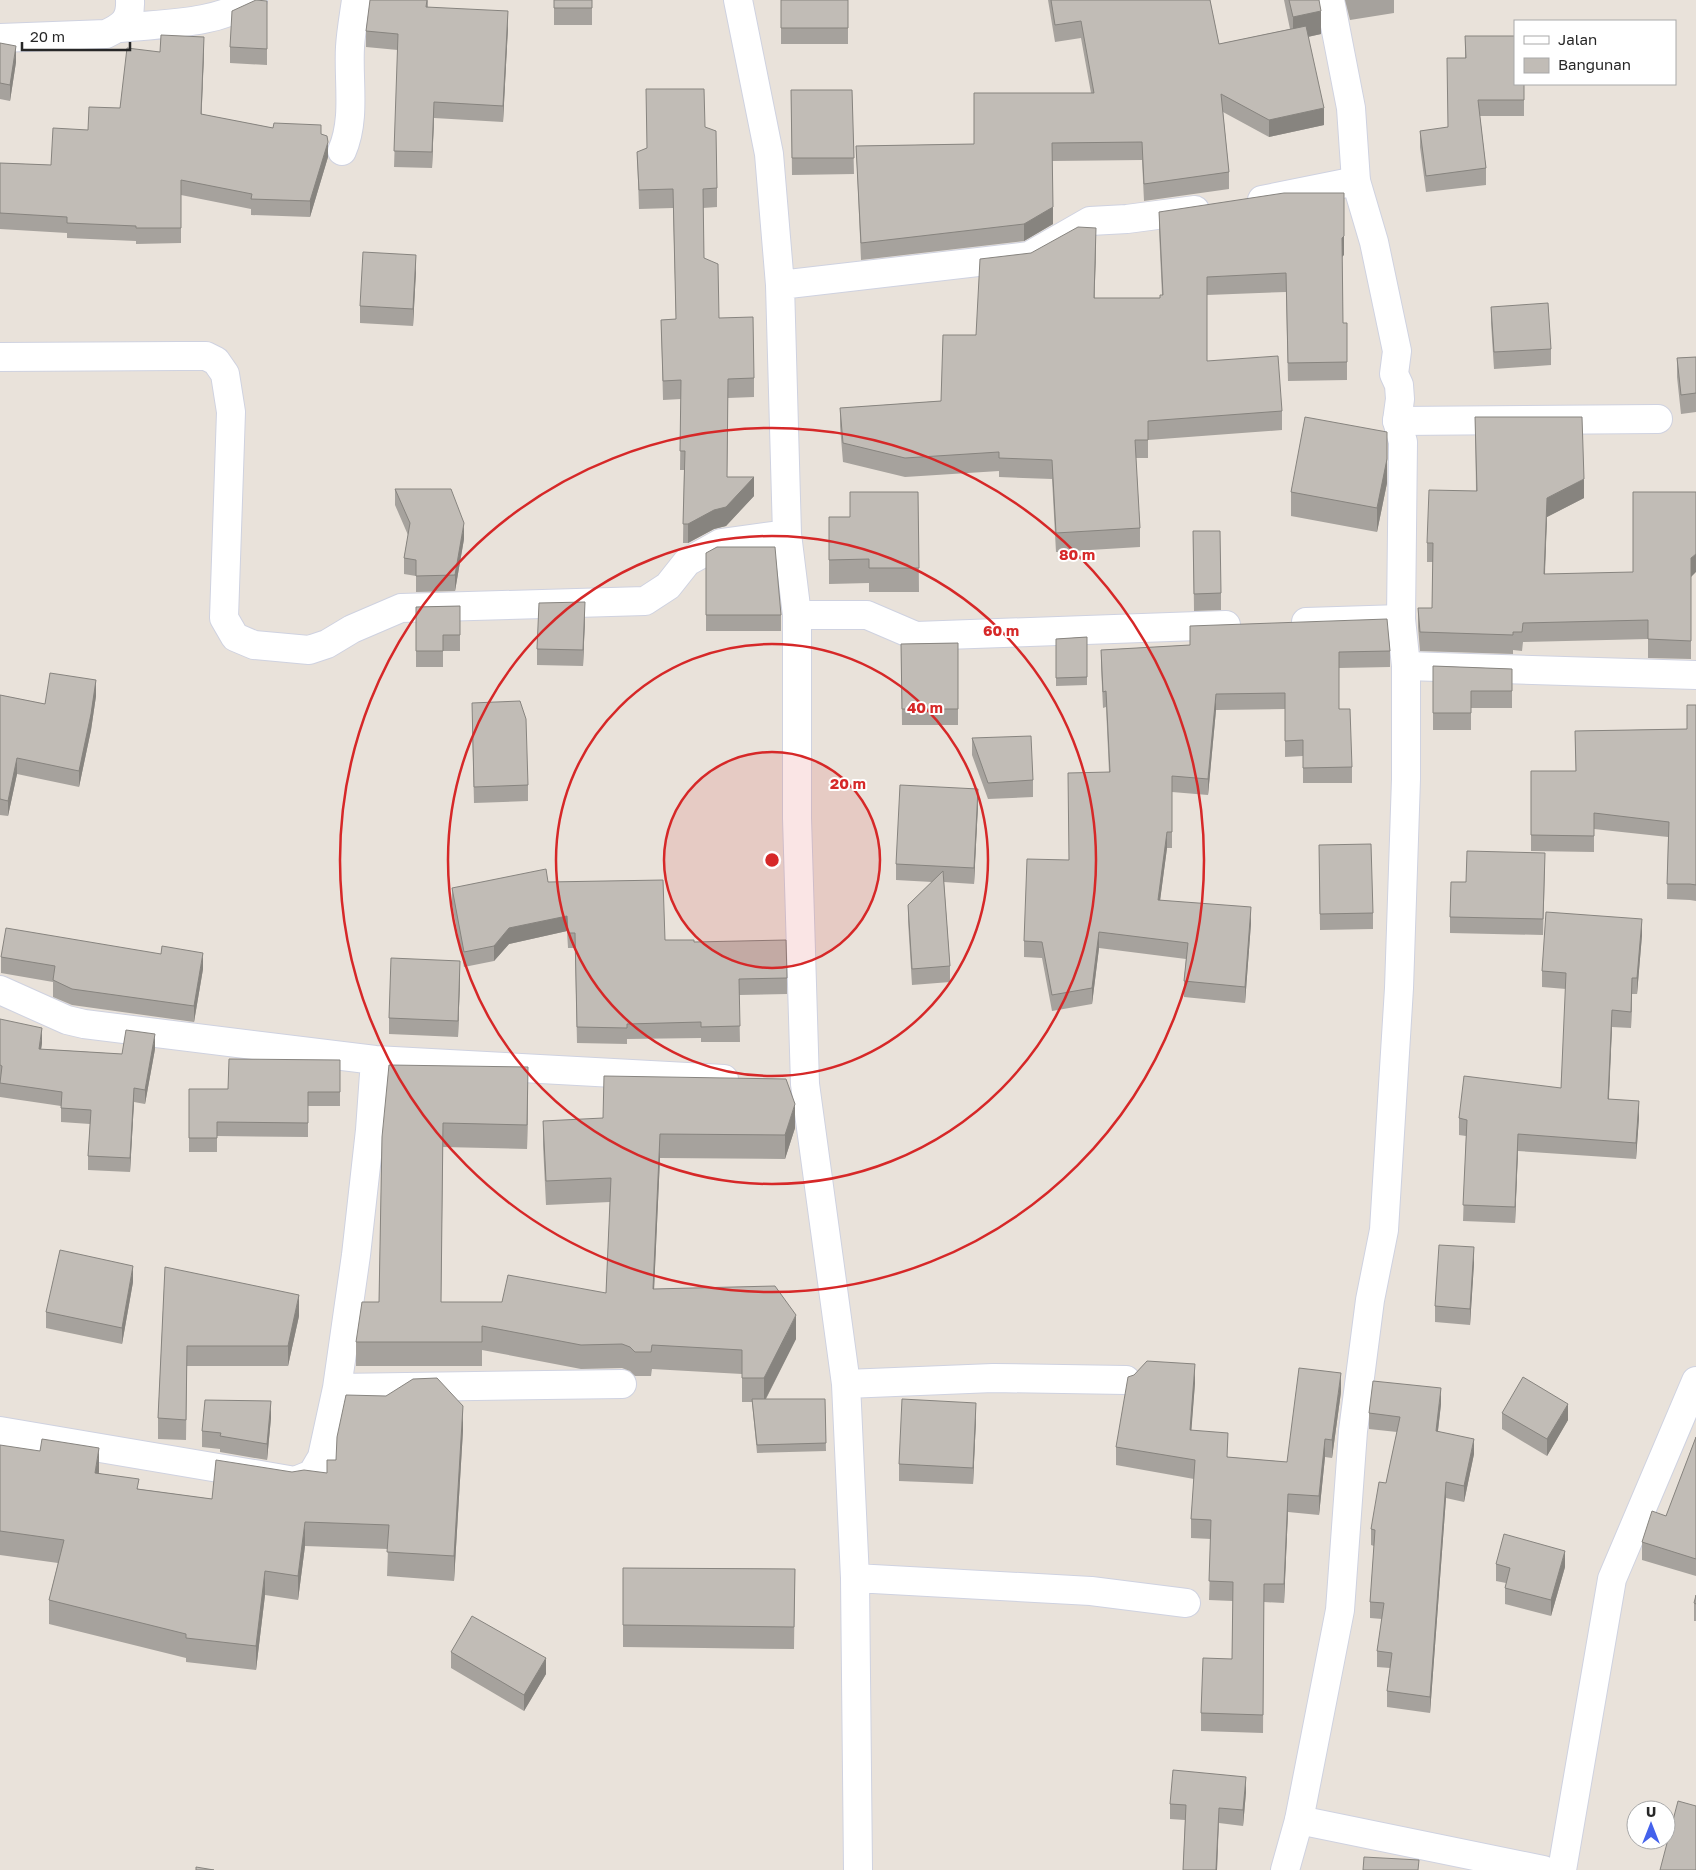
<svg xmlns="http://www.w3.org/2000/svg" width="1696" height="1870" viewBox="0 0 1696 1870" font-family="'Golos Text',sans-serif">
  <rect width="100%" height="100%" fill="#e9e2da"/>
  <g fill="none" stroke-linecap="round" stroke-linejoin="round">
    <defs>
      <path id="street" d="M738,0L769,154L780,285L787,534L797,615V818L805,1084L846,1384L855,1578L858,1870
        M120,28C165,23 215,25 253,0
        M0,38L106,34C123,26 131,20 130,0
        M342,151C356,119 348,81 350,47C351,31 354,15 356,0
        M1262,200L1356,181
        M780,285L1029,256L1090,221L1127,219L1195,210
        M0,357L181,356H206L216,361L225,374L231,412L224,618L235,637L254,645L309,650L327,644L352,629L401,608L645,601L668,586L687,562L721,543L787,534
        M1397,421L1658,419
        M797,615H867L916,636L1226,625
        M1306,622L1401,619
        M1406,666L1696,675
        M0,990L67,1020L84,1024L375,1060L724,1079
        M846,1384L993,1378L1126,1380
        M337,1388L622,1384
        M0,1431L295,1481L312,1474L322,1457L337,1388L356,1255L370,1130L375,1060
        M855,1578L1091,1591L1186,1603
        M1299,1820L1543,1870
        M1562,1870L1612,1579L1696,1381"/>
      <path id="secondary" d="M1285,1870L1299,1820L1340,1610L1353,1431L1370,1300L1384,1230L1399,988L1406,779V666L1401,619L1403,442L1397,421L1400,399L1399,385L1394,374L1397,351L1374,242L1356,181L1351,108L1330,0"/>
    </defs>
    <!-- street casing -->
    <use href="#street" stroke="#cfd2e0" stroke-width="30"/>
    <!-- secondary casing -->
    <use href="#secondary" stroke="#cfd2e0" stroke-width="30"/>
    <!-- street -->
    <use href="#street" stroke="#fff" stroke-width="28"/>
    <!-- secondary -->
    <use href="#secondary" stroke="#fff" stroke-width="28"/>
  </g>
  <!-- wall -->
  <path fill="#a6a29d" d="M428,0V7L508,27L503,122L434,118L432,168L394,167L398,50L366,47V31Z
    M554,0H592V25H554Z
    M781,0H848V44H781Z
    M1048,0H1210L1219,44L1290,29L1284,0H1319L1321,34L1308,37L1324,125L1269,137L1223,112L1229,172V189L1144,201L1142,160L1052,161L1053,224L1024,241L861,260L856,146L974,144L1091,93L1081,38L1055,42Z
    M1345,0H1394V13L1350,20Z
    M267,1V65L230,63V47Z
    M1465,36L1524,84V116H1480L1486,168V185L1426,192L1420,147V131L1448,128L1465,58Z
    M0,43L16,62L10,101L0,99Z
    M160,52L204,53L201,114L273,128L321,134L328,157L310,217L251,215V209L181,195V243L136,244V241L67,238V233L0,229V163L51,165L88,130L120,108Z
    M791,90H852L854,174L792,175Z
    M705,127L717,188V207L703,208L704,258L719,318L754,378V397L728,398L727,477L754,496L726,526L714,529L688,543H683L684,470H680L681,399L663,400L661,320L676,319L673,208L639,209L637,152Z
    M1159,212L1344,255L1342,256L1343,323H1347V380L1288,381L1286,292L1207,295V361L1282,411V430L1148,440V458H1136L1140,528V547L1056,552L1052,479L999,477V471L905,477L843,462L840,426V408L941,401L976,335L1096,247L1094,298H1160L1162,295L1159,230Z
    M416,271L413,326L360,323V306Z
    M1491,307L1551,349V365L1494,369L1491,323Z
    M1696,357V412L1681,414L1677,377V358Z
    M1475,417L1584,498L1547,517L1545,574L1691,577V659L1648,658V639L1523,642L1522,651L1513,650V654L1420,651L1418,627V608H1432L1433,562H1427V543L1476,491Z
    M1387,483L1377,532L1291,516V492Z
    M395,489L464,539L455,591L416,592V576L404,574V558L408,535L395,505Z
    M918,492L919,592H869V583L829,584V517H850Z
    M1193,531L1221,593V610L1194,611Z
    M706,553L781,615V631H706Z
    M460,606V651H443V667H416V607Z
    M585,618L583,666L537,665V649Z
    M1190,626L1390,651V667L1339,668V709L1352,767V783H1303V756L1285,757V709L1216,710L1208,795L1172,792V848H1167L1160,900L1251,923L1245,1003L1184,997V981L1186,959L1099,948L1092,1004L1052,1011L1042,958L1024,957V941L1069,860L1109,772L1106,707L1103,708L1101,666V650L1190,645Z
    M1087,637V685L1056,686V639Z
    M958,643V725H902L901,644Z
    M1433,666L1512,669V708H1471V730H1433Z
    M0,695L45,704L96,696L91,730L79,787L17,774L8,816L0,815Z
    M1696,705V901L1690,900L1667,899L1668,837L1594,829V852L1531,851V771H1576L1575,731L1687,729Z
    M472,719L528,785V801L474,803Z
    M972,738L1033,780V797L988,799L972,755Z
    M978,805L974,884L944,882L950,966V982L912,985L908,921V905L932,882L896,880V864Z
    M1319,845L1373,913V929L1320,930Z
    M1545,869L1543,935L1450,933V917Z
    M548,882L665,940L694,942L787,978V994L739,995L740,1042H701V1038L627,1039V1044L577,1043L575,948H568L567,931L509,944L494,961L464,967L452,904V888Z
    M1642,935L1637,994H1632L1631,1028L1612,1027L1609,1099L1639,1117L1636,1159L1518,1151L1515,1223L1463,1221L1466,1136L1459,1135V1118L1561,1088L1566,989L1542,987V971Z
    M1,957L203,969L194,1022L72,1005L53,997V982L1,973Z
    M460,978L458,1037L389,1034V1018Z
    M0,1019L42,1043L41,1049L122,1054L155,1049L145,1104L134,1102L130,1172L88,1170V1156L90,1124L61,1122V1106L0,1097Z
    M340,1060V1106H308V1137L217,1136V1152H189V1089H228Z
    M528,1091L527,1149L443,1147L441,1302H502L606,1293L610,1202L546,1205L543,1145V1121L795,1128L785,1159L660,1158L654,1289L796,1339L766,1399H825L826,1451L757,1453L752,1402H742V1374L652,1369L651,1376H635L630,1371L622,1368L581,1369L482,1350V1366H356V1342L379,1302L382,1137Z
    M1474,1263L1470,1325L1435,1322V1306Z
    M165,1267L299,1316L288,1366H187L186,1440L158,1439V1418Z
    M133,1282L122,1344L46,1328V1312Z
    M1195,1383L1191,1430L1228,1457L1287,1462L1341,1392L1332,1458L1325,1457L1319,1515L1288,1512L1284,1603L1264,1602L1263,1733L1201,1731V1713L1232,1659L1233,1601L1209,1600L1211,1539L1191,1538V1519L1194,1479L1116,1465V1447Z
    M1441,1404L1438,1431L1474,1454L1464,1502L1446,1498L1430,1713L1387,1707V1691L1390,1668L1377,1667V1651L1382,1619L1370,1618V1602L1374,1546L1371,1545V1529L1386,1483L1397,1432L1369,1429V1413Z
    M1502,1413L1568,1420L1547,1456L1502,1429Z
    M271,1418L267,1460L220,1452V1449L202,1447V1431Z
    M976,1419L973,1484L899,1481V1464Z
    M463,1430L454,1581L387,1576L388,1549L305,1546L298,1600L265,1595L256,1670L186,1662V1658L49,1624V1600L58,1563L0,1555V1445L99,1473L139,1489L212,1499L292,1472L327,1473L336,1460Z
    M1696,1437V1576L1642,1560V1542L1666,1516Z
    M1496,1564L1565,1567L1551,1616L1505,1604V1588L1506,1583L1496,1581Z
    M623,1568L795,1569L794,1649L623,1647Z
    M1696,1595V1621H1694V1603Z
    M451,1652L546,1674L524,1711L451,1668Z
    M1246,1792L1243,1826L1219,1823L1217,1870H1183L1185,1820L1170,1819V1804Z"/>
  <!-- shaded-wall -->
  <path fill="#87847f" d="M508,11V27L503,122V106Z
    M1321,11V34L1293,40V17Z
    M204,37V53L201,129V114Z
    M16,46V62L10,101V85Z
    M434,102V118L432,168V152Z
    M1324,108V125L1269,137V120Z
    M328,142V157L310,217V201Z
    M1344,193V255L1342,257V238Z
    M1053,207V224L1024,241V224Z
    M1096,228V247L1094,316V298Z
    M416,255V271L413,326V309Z
    M1387,432V483L1377,532V508Z
    M754,477V496L726,526L714,529L688,543V524Z
    M1584,479V498L1547,517L1544,592V574L1547,498Z
    M464,523V539L455,591V575Z
    M1696,554V572L1691,577V558Z
    M585,602V618L583,666V650Z
    M96,680V696L91,730L79,787V771Z
    M1216,694V710L1208,795V779Z
    M17,758V774L8,816V801Z
    M978,789V805L974,884V868Z
    M1167,832V848L1158,916V900Z
    M1251,907V923L1245,1003V987Z
    M567,916V931L509,944L494,961V946L509,928Z
    M1642,919V935L1637,994V978Z
    M1099,932V948L1092,1004V988Z
    M203,953V969L194,1022V1006Z
    M460,961V978L458,1037V1021Z
    M1632,978V994L1631,1028V1012Z
    M1612,1010V1027L1608,1115V1099Z
    M42,1028V1043L39,1063V1049Z
    M155,1034V1049L145,1104V1090Z
    M528,1067V1091L527,1149V1125Z
    M134,1088V1102L130,1172V1158Z
    M1639,1101V1117L1636,1159V1143Z
    M795,1104V1128L785,1159V1135Z
    M660,1134V1158L653,1313V1289Z
    M1518,1134V1151L1515,1223V1207Z
    M1474,1247V1263L1470,1325V1309Z
    M133,1266V1282L122,1344V1328Z
    M299,1295V1316L288,1366V1346Z
    M796,1315V1339L764,1402V1378Z
    M1195,1364V1383L1190,1449V1430Z
    M1341,1373V1392L1332,1458V1440Z
    M1441,1388V1404L1436,1447V1431Z
    M271,1401V1418L267,1460V1444Z
    M976,1403V1419L973,1484V1468Z
    M1568,1404V1420L1547,1456V1439Z
    M463,1406V1430L454,1581V1556Z
    M1325,1439V1457L1319,1515V1496Z
    M1474,1439V1454L1464,1502V1486Z
    M99,1448V1472L95,1497V1473Z
    M1446,1482V1498L1430,1713V1697Z
    M1288,1494V1512L1284,1603V1584Z
    M305,1522V1546L298,1600V1576Z
    M1565,1551V1567L1551,1616V1600Z
    M265,1571V1595L256,1670V1646Z
    M546,1658V1674L524,1711V1695Z
    M1246,1777V1792L1243,1826V1810Z
    M1219,1808L1217,1870H1216Z"/>
  <!-- building -->
  <path fill="#c1bcb6" stroke="#87847f" d="M256,0L267,1V49L230,47L232,11Z
    M370,0H427L426,7L508,11L503,106L434,102L432,152L394,151L398,34L366,31Z
    M554,0H592V8H554Z
    M781,0H848V28H781Z
    M1051,0H1210L1219,44L1306,26L1324,108L1269,120L1221,94L1229,172L1144,184L1142,142L1052,143L1053,207L1024,224L861,243L856,146L974,144V93H1094L1081,21L1055,25Z
    M1289,0H1319L1321,11L1293,17Z
    M161,35L204,37L201,114L273,128L274,123L321,125V134L327,136L328,142L310,201L251,199L252,194L181,180V228H136V226L67,223V217L0,213V163L51,165L53,128L88,130L89,107L120,108L127,48L160,52Z
    M1465,36H1515V84H1524V100H1478L1486,168L1426,176L1420,131L1448,127L1447,58H1466Z
    M0,43L16,46L10,85L0,83Z
    M646,89H704L705,127L716,131L717,188L703,189L704,258L718,264L719,318L753,317L754,378L728,379L727,477H754L726,507L714,510L688,524H683L685,451H680L681,380L663,381L661,320L676,319L673,189L639,190L637,152L647,148Z
    M791,90H852L854,158H792Z
    M1284,193H1344V236L1342,238L1343,323H1347V362L1288,363L1286,273L1207,277V361L1278,356L1282,411L1148,421V440H1135L1140,528L1056,533L1052,460L999,458V452L905,458L843,443L840,408L941,401L943,335H976L980,259L1031,253L1078,227L1096,228L1094,298H1160V295H1163L1159,212Z
    M363,252L416,255L413,309L360,306Z
    M1548,303L1551,349L1494,352L1491,307Z
    M1696,357V393L1681,395L1677,358Z
    M1305,417L1387,432V459L1377,508L1291,492Z
    M1475,417H1582L1584,479L1547,498L1544,574L1633,572V492H1696V554L1691,558V641L1648,639V620L1523,623L1522,632H1513V635L1420,632L1418,608H1432L1433,543H1427L1429,490L1477,491Z
    M395,489H451L464,523L455,575L416,576V560L404,558L410,523Z
    M850,492H918L919,568H869V559L829,560V517H850Z
    M1193,531H1220L1221,593L1194,594Z
    M717,547H775L781,615H706V553Z
    M585,602L583,650L537,649L539,603Z
    M460,606V635H443V651H416V607Z
    M1387,619L1390,651L1339,652V709H1350L1352,767L1303,768V740L1285,741V693L1216,694L1208,779L1172,776V832H1167L1158,900L1251,907L1245,987L1184,981L1188,943L1099,932L1092,988L1052,995L1042,942L1024,941L1027,859L1069,860L1068,773L1110,772L1106,691L1103,692L1101,650L1190,645V626Z
    M1087,637V677L1056,678V639Z
    M958,643V709H902L901,644Z
    M1433,666L1512,669V691H1471V713H1433Z
    M50,673L96,680L91,714L79,771L17,758L8,801L0,799V695L45,704Z
    M520,701L526,719L528,785L474,787L472,703Z
    M1687,705H1696V885L1690,884H1667L1669,822L1594,813V836L1531,835V771H1576L1575,731L1687,729Z
    M1031,736L1033,780L988,783L972,738Z
    M900,785L978,789L974,868L896,864Z
    M1371,844L1373,913L1320,914L1319,845Z
    M1467,851L1545,853L1543,919L1450,917L1451,882H1466Z
    M546,869L548,882L663,880L665,940H694V942L786,940L787,978L739,979L740,1026L701,1027V1022L627,1024V1028L577,1027L575,933H568L567,916L509,928L494,946L464,952L452,888Z
    M943,871L950,966L912,969L908,905Z
    M1546,912L1642,919L1637,978H1632L1631,1012L1612,1010L1608,1099L1639,1101L1636,1143L1518,1134L1515,1207L1463,1205L1467,1120L1459,1118L1464,1076L1561,1088L1566,973L1542,971Z
    M6,928L161,954L162,946L203,953L194,1006L72,989L53,980L55,966L1,957Z
    M391,958L460,961L458,1021L389,1018Z
    M0,1019L42,1028L39,1049L122,1054L126,1030L155,1034L145,1090L134,1088L130,1158L88,1156L91,1110L61,1108L62,1092L0,1083L2,1066L0,1065Z
    M229,1059L340,1060V1092H308V1123L217,1122V1138H189V1089H228Z
    M389,1065L528,1067L527,1125L443,1123L441,1302H502L508,1275L606,1293L611,1178L546,1181L543,1121L603,1118L604,1076L786,1079L795,1104L785,1135L660,1134L653,1289L775,1286L796,1315L764,1378H742V1350L652,1345L651,1352H635L630,1347L622,1344L581,1345L482,1326V1342H356L362,1302H379L382,1137Z
    M1439,1245L1474,1247L1470,1309L1435,1306Z
    M60,1250L133,1266L122,1328L46,1312Z
    M165,1267L299,1295L288,1346H187L186,1420L158,1418Z
    M1147,1361L1195,1364L1190,1430L1228,1433L1227,1457L1287,1462L1299,1368L1341,1373L1332,1440L1325,1439L1319,1496L1288,1494L1284,1584H1264L1263,1715L1201,1713L1203,1658L1232,1659L1233,1582L1209,1581L1211,1520L1191,1519L1195,1460L1116,1447L1128,1377L1134,1375Z
    M1523,1377L1568,1404L1547,1439L1502,1413Z
    M437,1378L463,1406L454,1556L387,1552L389,1525L305,1522L298,1576L265,1571L256,1646L186,1638V1634L49,1600L64,1540L0,1531V1445L40,1451L42,1439L99,1448L95,1473L139,1479L137,1489L212,1499L216,1460L292,1472L304,1470L327,1473V1460H336L337,1437L346,1395L386,1396L413,1379Z
    M1373,1381L1441,1388L1436,1431L1474,1439L1464,1486L1446,1482L1430,1697L1387,1691L1392,1653L1377,1651L1384,1603L1370,1602L1375,1530L1371,1529L1379,1482L1386,1483L1400,1417L1369,1413Z
    M752,1399H825L826,1443L757,1445Z
    M902,1399L976,1403L973,1468L899,1464Z
    M205,1400L271,1401L267,1444L220,1436L221,1433L202,1431Z
    M1696,1437V1559L1642,1542L1652,1511L1666,1516Z
    M1504,1534L1565,1551L1551,1600L1505,1588L1510,1568L1496,1564Z
    M623,1568L795,1569L794,1627L623,1625Z
    M1696,1595V1604L1694,1603Z
    M472,1616L546,1658L524,1695L451,1652Z
    M1173,1770L1246,1777L1243,1810L1219,1808L1216,1870H1183L1186,1805L1170,1804Z
    M1678,1801L1696,1806V1870H1660Z
    M1364,1857L1419,1860L1418,1870H1363Z
    M196,1867L214,1870H196Z"/>
  <!-- distance rings -->
  <circle cx="772" cy="860" r="108" fill="#d62828" fill-opacity=".12"/>
  <g fill="none" stroke="#d62828" stroke-width="2.5">
    <circle cx="772" cy="860" r="108"/>
    <circle cx="772" cy="860" r="216"/>
    <circle cx="772" cy="860" r="324"/>
    <circle cx="772" cy="860" r="432"/>
  </g>
  <circle cx="772" cy="860" r="8" fill="#d62828" stroke="#fff" stroke-width="2.5"/>
  <g font-size="15" text-anchor="middle" font-weight="bold" fill="#d62828" stroke="#fff" stroke-width="4" stroke-linejoin="round" paint-order="stroke">
    <text x="1077" y="560">80 m</text>
    <text x="1001" y="636">60 m</text>
    <text x="925" y="713">40 m</text>
    <text x="848" y="789">20 m</text>
  </g>
  <!-- legend -->
  <rect x="1514" y="20" width="162" height="65" fill="#ffffff" stroke="#a9a9a9"/>
  <rect x="1524" y="36" width="25" height="8" fill="#ffffff" stroke="#a9a9a9"/>
  <text x="1558" y="45" font-size="15" fill="#272727">Jalan</text>
  <rect x="1524" y="58" width="25" height="15" fill="#c1bcb6" stroke="#a9a9a9"/>
  <text x="1558" y="70" font-size="15" fill="#272727">Bangunan</text>
  <!-- north arrow -->
  <g transform="translate(1651 1825)"><circle r="24" fill="#ffffff" stroke="#a9a9a9"/>
  <path d="M0-4L9 19L0 12L-9 19Z" fill="#4462ec"/>
  <text y="-8" font-size="14" font-weight="bold" text-anchor="middle" fill="#272727">U</text>
  </g>
  <!-- scale -->
  <path d="M22 42v8h108v-8" fill="none" stroke="#272727" stroke-width="2.5"/>
  <text x="30" y="42" font-size="15" fill="#272727" stroke="#ffffff" stroke-width="4" paint-order="stroke">20 m</text>
</svg>
